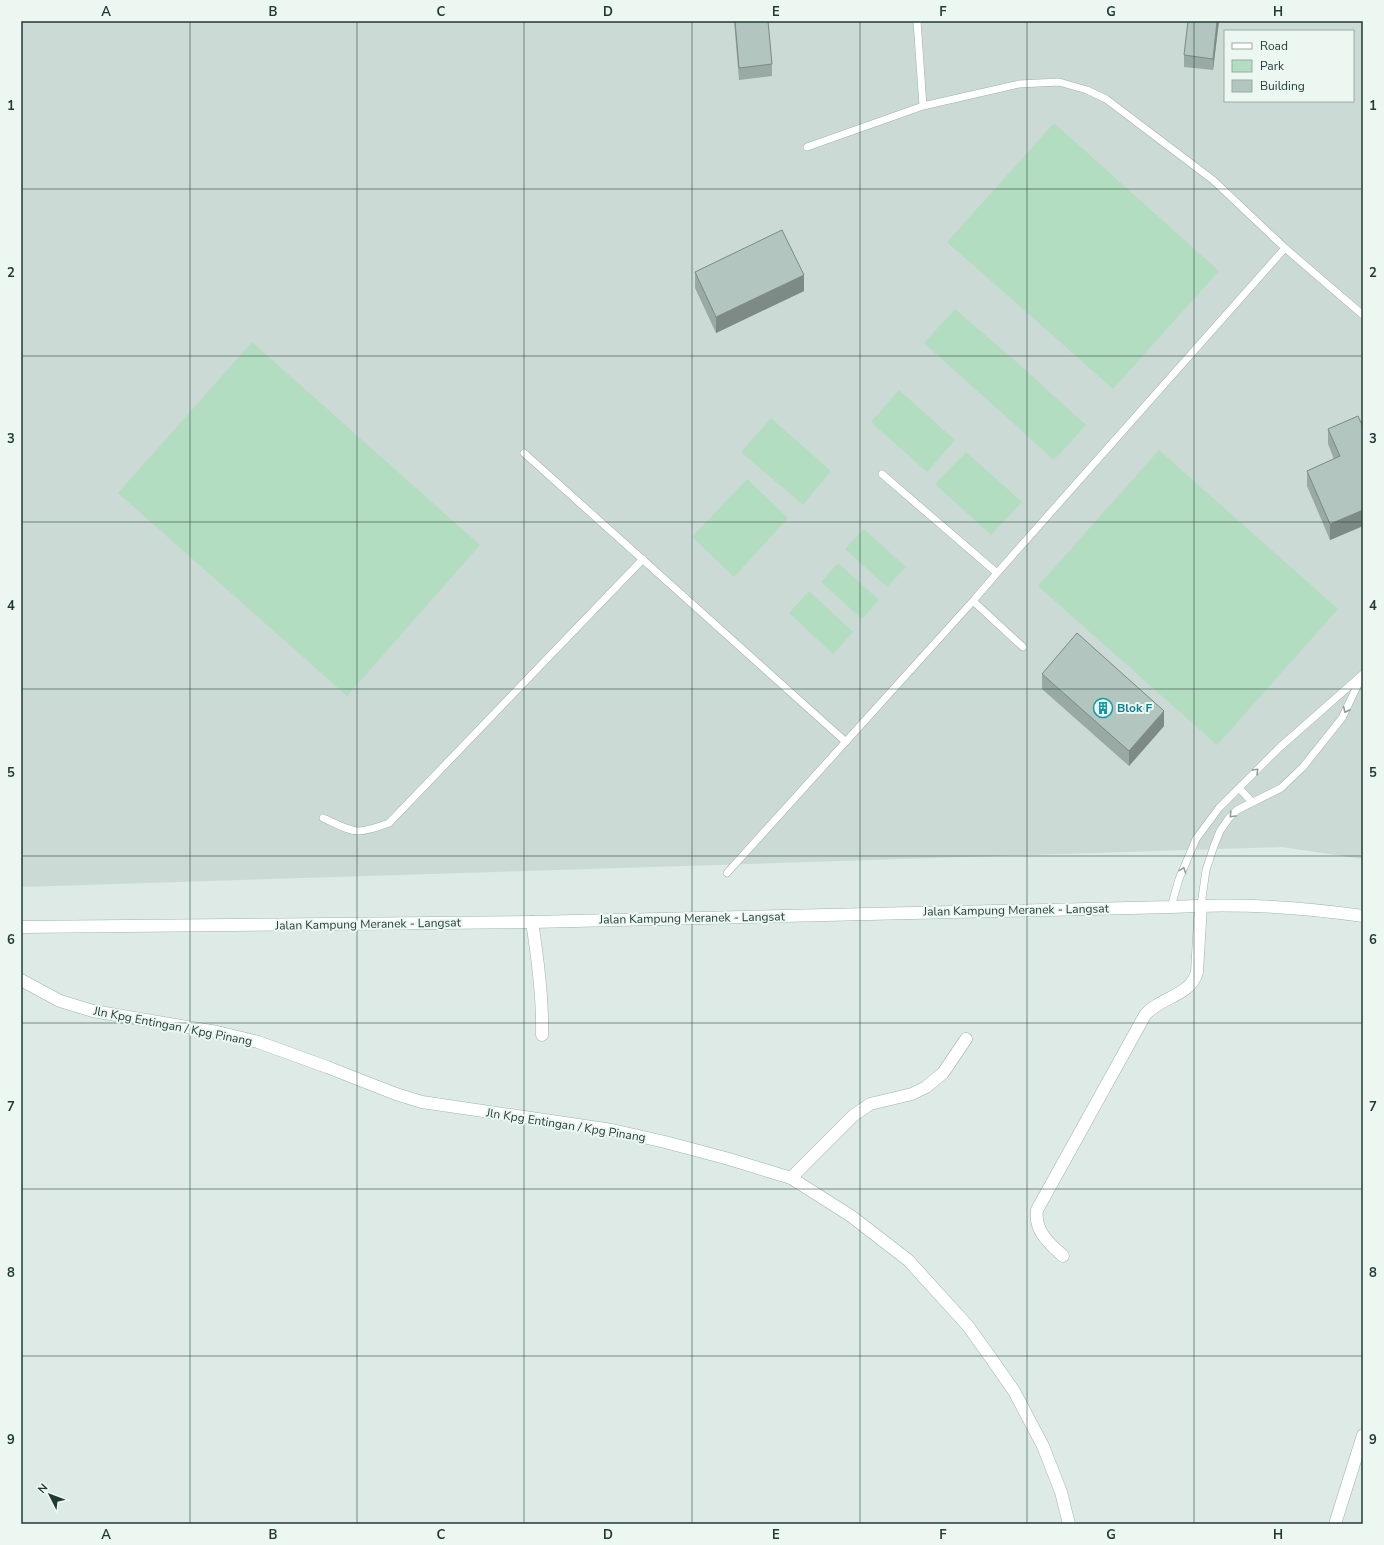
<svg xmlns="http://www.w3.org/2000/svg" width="1384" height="1545" viewBox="0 0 1384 1545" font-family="'Nunito Sans',sans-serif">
  <rect width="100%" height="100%" fill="#ddeae5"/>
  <!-- built -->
  <path fill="#cbdad4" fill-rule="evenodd" d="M21,21H1363V859L1282,847L21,887ZM1225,31H1353V101H1225Z"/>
  <!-- green -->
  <path fill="#b3ddc1" d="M1054,123L1219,271L1113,389L947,242Z
    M955,309L1020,365L1086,425L1054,460L924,343Z
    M252,342L480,545L347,696L118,493Z
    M899,390L955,440L927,472L871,422Z
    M771,418L831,471L803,505L741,452Z
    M1159,450L1338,609L1217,745L1038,586Z
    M966,452L1022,502L991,535L935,484Z
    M747,479L788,518L734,577L692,537Z
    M864,529L906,567L887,587L845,549Z
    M838,563L879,600L862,619L821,582Z
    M809,591L853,632L833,654L789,613Z"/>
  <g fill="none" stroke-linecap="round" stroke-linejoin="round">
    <defs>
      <path id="service" d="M917,21L923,106
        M807,147L923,106L1019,84L1059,82L1087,90L1106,99L1213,180L1285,248L1363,315
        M524,453L846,742
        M882,474L997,573
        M973,601L1023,647
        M1239,788L1252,802
        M323,818C354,832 355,836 389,823L643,559
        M727,873L973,601L997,573L1285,248
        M1201,905L1206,870L1214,846L1220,831L1229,818L1237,810L1281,788L1303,767L1342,718L1361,678
        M1171,907L1179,879L1196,839L1219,808L1279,748L1363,674"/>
      <path id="minor" d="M532,922C538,960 543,997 542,1035
        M791,1178L854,1115L870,1104L912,1094L926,1087L943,1073L966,1039
        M1063,1256C1049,1243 1034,1231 1037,1210L1145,1015C1160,997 1191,996 1197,972L1201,905
        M1335,1524L1363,1435"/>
      <path id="secondary" d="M21,927L532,922L1171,907C1234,903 1301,907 1363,916
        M21,980L60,1001L93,1011L217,1032L258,1042L327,1067L396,1094L422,1102L612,1130L665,1142L729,1159L791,1178L851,1216L908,1260L968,1326L993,1361L1014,1391L1043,1446L1061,1492L1069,1524"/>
    </defs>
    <!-- service casing -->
    <use href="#service" stroke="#a0b2ac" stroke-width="8"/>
    <!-- minor casing -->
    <use href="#minor" stroke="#a0b2ac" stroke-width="13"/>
    <!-- secondary casing -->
    <use href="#secondary" stroke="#9bb6ae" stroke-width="13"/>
    <!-- service -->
    <use href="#service" stroke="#fff" stroke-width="7"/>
    <!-- minor -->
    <use href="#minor" stroke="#fff" stroke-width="12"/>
    <!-- secondary -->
    <use href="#secondary" stroke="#fff" stroke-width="12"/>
  </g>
  <!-- wall -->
  <path fill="#99a9a3" d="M734,21H768L772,64V76L739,80Z
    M1219,21L1213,70L1184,67V55Z
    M695,272L804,291L716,333L695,288Z
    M1363,427V526L1330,540L1307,486V471L1334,459L1328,444V429Z
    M1042,674L1164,726L1129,766L1042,689Z"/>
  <!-- shaded-wall -->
  <path fill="#7d8a85" d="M1217,21H1219L1213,70V59Z
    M804,275V291L716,333V317Z
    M1363,510V526L1330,540V524Z
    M1164,711V726L1129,766V751Z"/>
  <!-- building -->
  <path fill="#b2c5be" stroke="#7d8a85" d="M735,21H768L772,64L739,68Z
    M1188,21H1217L1213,59L1184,55Z
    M782,230L804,275L716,317L695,272Z
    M1358,416L1363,427V510L1330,524L1307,471L1340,456L1328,429Z
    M1077,633L1164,711L1129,751L1042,674Z"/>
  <!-- one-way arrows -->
  <defs><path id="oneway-chevron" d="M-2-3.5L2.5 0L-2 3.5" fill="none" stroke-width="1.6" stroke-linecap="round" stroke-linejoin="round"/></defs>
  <g stroke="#8e9c9a">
    <use href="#oneway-chevron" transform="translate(1346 710) rotate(115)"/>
    <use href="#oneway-chevron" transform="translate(1256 771) rotate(-45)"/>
    <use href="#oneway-chevron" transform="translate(1232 815) rotate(133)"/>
    <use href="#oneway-chevron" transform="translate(1183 870) rotate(-70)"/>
  </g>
  <!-- grid -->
  <path fill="none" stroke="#1e3a34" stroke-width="1" stroke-opacity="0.55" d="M190,21V1524M357,21V1524M524,21V1524M692,21V1524M860,21V1524M1027,21V1524M1194,21V1524M21,189H1363M21,356H1363M21,522H1363M21,689H1363M21,856H1363M21,1023H1363M21,1189H1363M21,1356H1363"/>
  <!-- icons -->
  <defs>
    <symbol id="building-ring" viewBox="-11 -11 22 22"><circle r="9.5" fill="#edf7f2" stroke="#0f9aa8" stroke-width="1.5"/><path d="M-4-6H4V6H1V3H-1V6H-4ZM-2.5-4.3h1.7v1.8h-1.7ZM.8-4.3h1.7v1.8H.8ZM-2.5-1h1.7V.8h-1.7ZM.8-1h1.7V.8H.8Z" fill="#0f9aa8"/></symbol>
  </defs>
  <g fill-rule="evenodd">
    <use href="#building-ring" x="1092" y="697" width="22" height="22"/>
  </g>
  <g text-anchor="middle" stroke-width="4" stroke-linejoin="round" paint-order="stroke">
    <!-- culture labels -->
    <g font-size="12" font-weight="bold" fill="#0d838f" stroke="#edf7f2" text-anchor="start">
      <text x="1117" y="712">Blok F</text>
    </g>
    <!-- street labels -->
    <g font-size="12" fill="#1e3a34" stroke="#edf7f2">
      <text transform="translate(1016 910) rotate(-1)" y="4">Jalan Kampung Meranek - Langsat</text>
      <text transform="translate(692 918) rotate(-1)" y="4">Jalan Kampung Meranek - Langsat</text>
      <text transform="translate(368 924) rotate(-1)" y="4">Jalan Kampung Meranek - Langsat</text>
      <text transform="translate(173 1026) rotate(11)" y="4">Jln Kpg Entingan / Kpg Pinang</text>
      <text transform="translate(566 1125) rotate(9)" y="4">Jln Kpg Entingan / Kpg Pinang</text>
    </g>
  </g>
  <!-- border -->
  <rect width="1384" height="1545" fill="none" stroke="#edf7f2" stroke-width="44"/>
  <!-- legend -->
  <rect x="1224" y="30" width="130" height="72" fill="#edf7f2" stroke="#9aaba6"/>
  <rect x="1232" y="43" width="20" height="6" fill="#ffffff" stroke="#9aaba6"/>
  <text x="1260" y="50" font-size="12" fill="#1e3a34">Road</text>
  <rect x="1232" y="60" width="20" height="12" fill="#b3ddc1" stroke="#9aaba6"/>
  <text x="1260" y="70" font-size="12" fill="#1e3a34">Park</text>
  <rect x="1232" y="80" width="20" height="12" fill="#b2c5be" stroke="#9aaba6"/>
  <text x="1260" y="90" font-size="12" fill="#1e3a34">Building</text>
  <!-- north arrow -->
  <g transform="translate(50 1495) rotate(312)" stroke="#edf7f2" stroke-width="3" paint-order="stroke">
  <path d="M0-3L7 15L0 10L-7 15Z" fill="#1e3a34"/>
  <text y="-6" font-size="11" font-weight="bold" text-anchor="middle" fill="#1e3a34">N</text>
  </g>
  <rect x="22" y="22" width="1340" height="1501" fill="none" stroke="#1e3a34" stroke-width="1.5"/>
  <g font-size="13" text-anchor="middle" font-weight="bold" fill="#1e3a34">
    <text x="106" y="16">A</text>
    <text x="273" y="16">B</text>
    <text x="441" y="16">C</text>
    <text x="608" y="16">D</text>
    <text x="776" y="16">E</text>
    <text x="943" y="16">F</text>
    <text x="1111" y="16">G</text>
    <text x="1278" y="16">H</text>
    <text x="11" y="110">1</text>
    <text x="1373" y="110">1</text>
    <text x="11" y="277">2</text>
    <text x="1373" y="277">2</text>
    <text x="11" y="443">3</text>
    <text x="1373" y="443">3</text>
    <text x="11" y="610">4</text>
    <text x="1373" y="610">4</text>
    <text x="11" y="777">5</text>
    <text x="1373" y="777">5</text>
    <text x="11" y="944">6</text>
    <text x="1373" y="944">6</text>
    <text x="11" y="1111">7</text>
    <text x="1373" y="1111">7</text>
    <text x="11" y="1277">8</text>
    <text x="1373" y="1277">8</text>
    <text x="11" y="1444">9</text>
    <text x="1373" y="1444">9</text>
    <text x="106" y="1539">A</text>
    <text x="273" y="1539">B</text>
    <text x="441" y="1539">C</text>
    <text x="608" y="1539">D</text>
    <text x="776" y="1539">E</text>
    <text x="943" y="1539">F</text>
    <text x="1111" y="1539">G</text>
    <text x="1278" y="1539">H</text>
  </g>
</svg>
